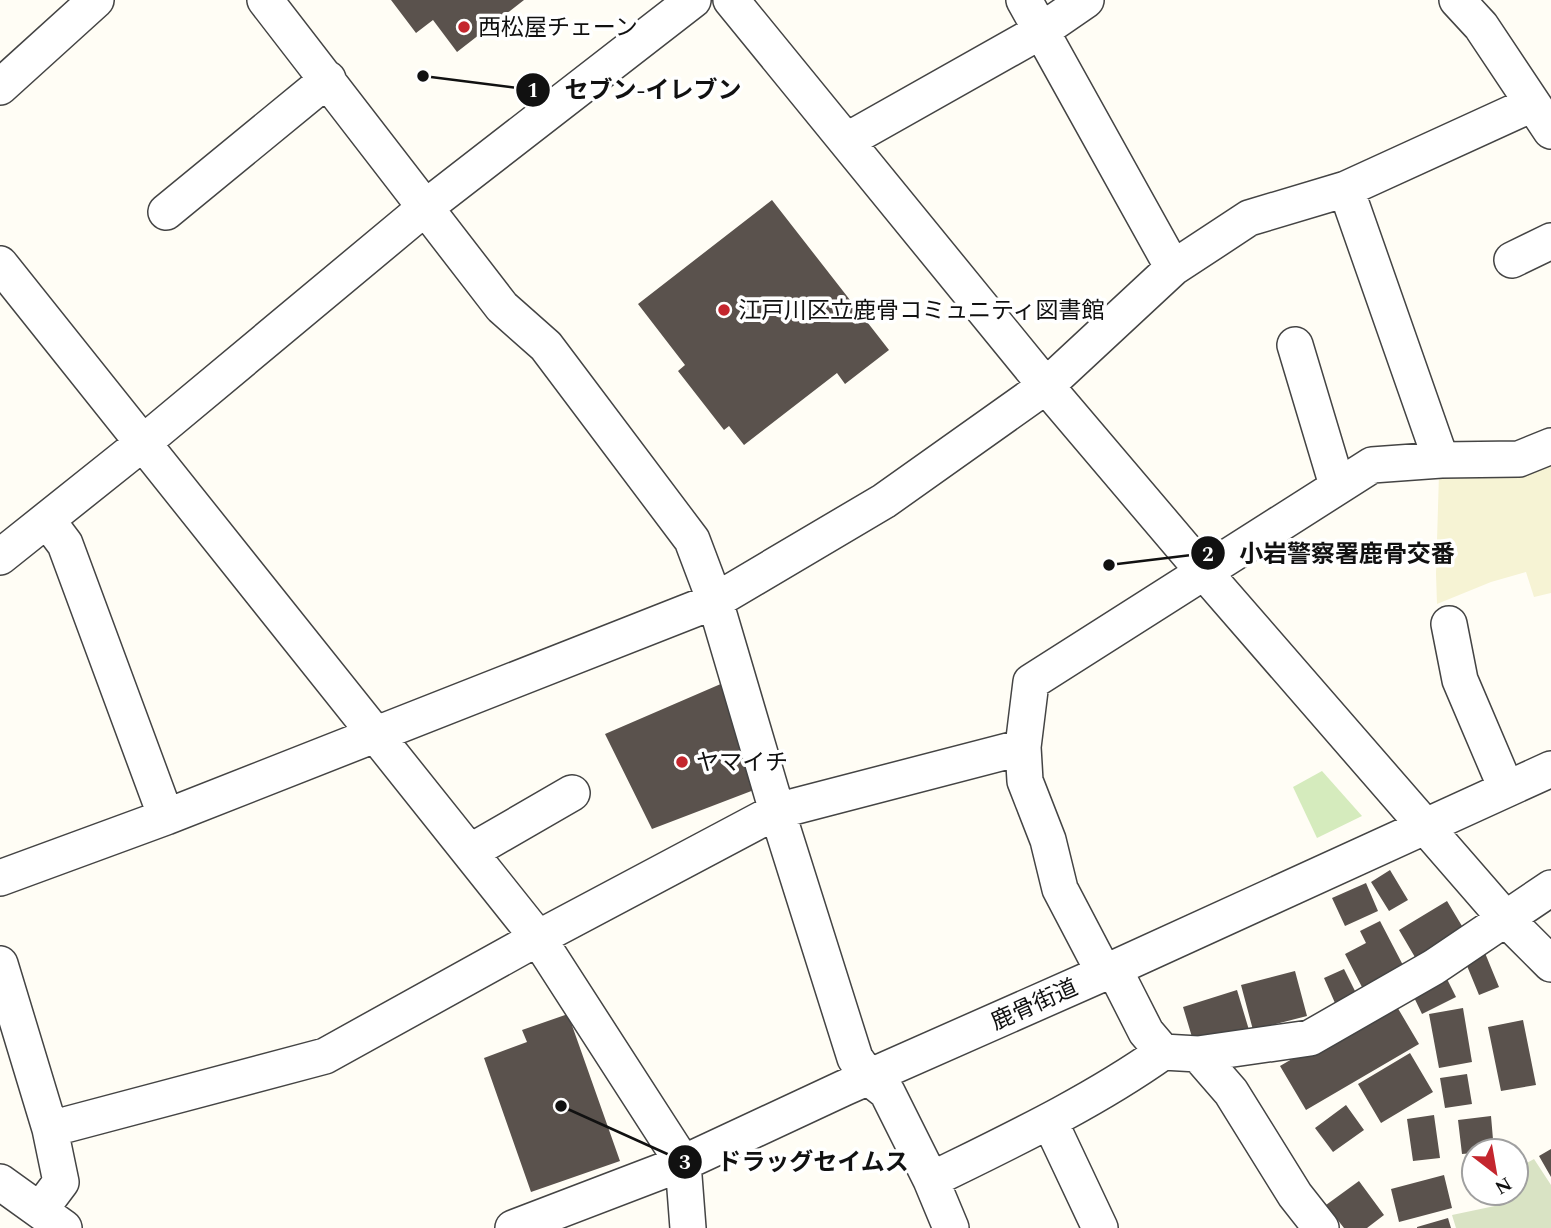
<svg xmlns="http://www.w3.org/2000/svg" width="1551" height="1228" viewBox="0 0 1551 1228" font-family="Spectral,'Noto Sans JP',serif">
  <rect width="100%" height="100%" fill="#fffdf5"/>
  <!-- farmland -->
  <path fill="#f6f3d4" d="M1551,462V593L1534,597L1526,572L1491,582L1437,604L1436,574L1439,474Z"/>
  <!-- green -->
  <path fill="#d5ebbd" d="M1322,771L1362,816L1317,838L1293,787Z"/>
  <!-- cemetery -->
  <path fill="#d9e3c4" d="M1534,1159L1551,1185V1228H1456L1452,1215L1509,1203V1193H1516V1169Z"/>
  <!-- building -->
  <path fill="#5a524d" d="M391,0H524L457,52L433,20L416,33Z
    M772,200L889,350L845,384L837,373L744,445L729,426L724,430L678,371L685,365L638,304Z
    M723,683L754,790L652,829L605,734Z
    M1390,870L1408,900L1389,911L1371,882Z
    M1366,883L1378,911L1345,926L1332,898Z
    M1447,901L1468,936L1419,964L1399,930Z
    M1380,921L1405,969L1363,989L1345,954L1366,943L1360,931Z
    M1485,953L1499,987L1479,995L1465,961Z
    M1344,969L1356,993L1335,1003L1324,978Z
    M1295,971L1307,1016L1253,1030L1241,985Z
    M1443,971L1456,997L1422,1014L1410,989Z
    M1237,990L1249,1030L1195,1047L1183,1007Z
    M1393,1000L1419,1044L1306,1110L1280,1066Z
    M1463,1008L1472,1062L1439,1068L1429,1014Z
    M568,1014L620,1161L531,1192L484,1058L527,1042L522,1030Z
    M1523,1020L1536,1085L1501,1091L1488,1027Z
    M1410,1053L1433,1092L1381,1123L1358,1084Z
    M1467,1074L1472,1104L1445,1108L1440,1078Z
    M1346,1105L1364,1130L1333,1152L1315,1128Z
    M1434,1115L1440,1158L1413,1161L1407,1119Z
    M1491,1116L1494,1151H1474V1153L1462,1154L1458,1120Z
    M1551,1149V1177L1539,1156Z
    M1444,1175L1452,1208L1399,1222L1391,1189Z
    M1359,1181L1384,1215L1367,1228H1344L1326,1205Z
    M1448,1218L1451,1228H1417V1227Z"/>
  <g fill="none" stroke-linecap="round" stroke-linejoin="round">
    <defs>
      <path id="minor" d="M265,0L502,307L546,346L692,540L715,601L777,811L855,1058L868,1077L887,1092L931,1180L951,1228
        M731,0L1046,386L1204,572L1504,917L1551,964
        M1024,0L1173,268
        M1457,0L1481,26L1551,131
        M0,87L96,0
        M846,141L1041,31L1086,0
        M1346,189L1441,460
        M166,212L328,79
        M1512,260L1551,241
        M0,264L538,938L683,1163L688,1228
        M1295,345L1337,485
        M47,520L65,544L166,817
        M0,557L144,442L426,207L693,0
        M1449,624L1460,680L1506,788
        M470,852L572,793
        M0,878L166,817L715,601L884,501L1046,386L1173,268L1249,218L1346,189L1532,104
        M0,964L50,1129L61,1182L40,1210
        M1114,969L1146,1032L1163,1052L1198,1054L1231,1092L1295,1195L1321,1228
        M1104,973L1060,889L1048,840L1025,781L1023,747L1031,682L1372,465L1441,460L1519,459L1551,446
        M1198,1054L1310,1038L1434,967L1551,888
        M1050,1122L1100,1228
        M50,1129L325,1056L538,938L777,811L1023,747
        M931,1180C1010,1141 1091,1103 1163,1052
        M0,1182L64,1228
        M513,1228L683,1163L844,1088L1104,973L1551,769"/>
    </defs>
    <!-- minor casing -->
    <use href="#minor" stroke="#444" stroke-width="38"/>
    <!-- minor -->
    <use href="#minor" stroke="#fff" stroke-width="35"/>
  </g>
  <!-- markers -->
  <g fill="#c4262e" stroke="#fff" stroke-width="2.5">
    <circle cx="464" cy="27" r="7"/>
    <circle cx="724" cy="310" r="7"/>
    <circle cx="682" cy="762" r="7"/>
  </g>
  <g text-anchor="middle" stroke-width="7" stroke-linejoin="round" paint-order="stroke">
    <!-- poi labels -->
    <g font-size="23" fill="#111" stroke="#fff" text-anchor="start">
      <text x="478" y="35">西松屋チェーン</text>
      <text x="738" y="318">江戸川区立鹿骨コミュニティ図書館</text>
      <text x="696" y="770">ヤマイチ</text>
    </g>
    <!-- street labels -->
    <g font-size="23" fill="#111" stroke="#fff">
      <text transform="translate(1034 1004) rotate(-24)" y="8">鹿骨街道</text>
    </g>
  </g>
  <!-- callouts -->
  <path fill="none" stroke="#111" stroke-width="2.5" d="M423 76L533 90M1109 565L1208 553M561 1106L685 1162"/>
  <g fill="#111" stroke="#fff" stroke-width="2.5">
    <circle cx="423" cy="76" r="7"/>
    <circle cx="1109" cy="565" r="7"/>
    <circle cx="561" cy="1106" r="7"/>
    <circle cx="533" cy="90" r="18"/>
    <circle cx="1208" cy="553" r="18"/>
    <circle cx="685" cy="1162" r="18"/>
  </g>
  <g font-size="21" text-anchor="middle" font-weight="bold" fill="#fff">
    <text x="533" y="97">1</text>
    <text x="1208" y="561">2</text>
    <text x="685" y="1169">3</text>
  </g>
  <g font-size="24" text-anchor="middle" font-weight="bold" fill="#111" stroke="#fff" stroke-width="7" stroke-linejoin="round" paint-order="stroke">
    <text x="653" y="98">セブン-イレブン</text>
    <text x="1347" y="562">小岩警察署鹿骨交番</text>
    <text x="813" y="1170">ドラッグセイムス</text>
  </g>
  <!-- north arrow -->
  <g transform="translate(1495 1172) rotate(149)"><circle r="33" fill="#ffffff" stroke="#a0a0a0" stroke-width="2"/>
  <path d="M0-5L12 26L0 18L-12 26Z" fill="#c4262e"/>
  <text y="-10" font-size="19" font-weight="bold" text-anchor="middle" fill="#111111">N</text>
  </g>
</svg>
